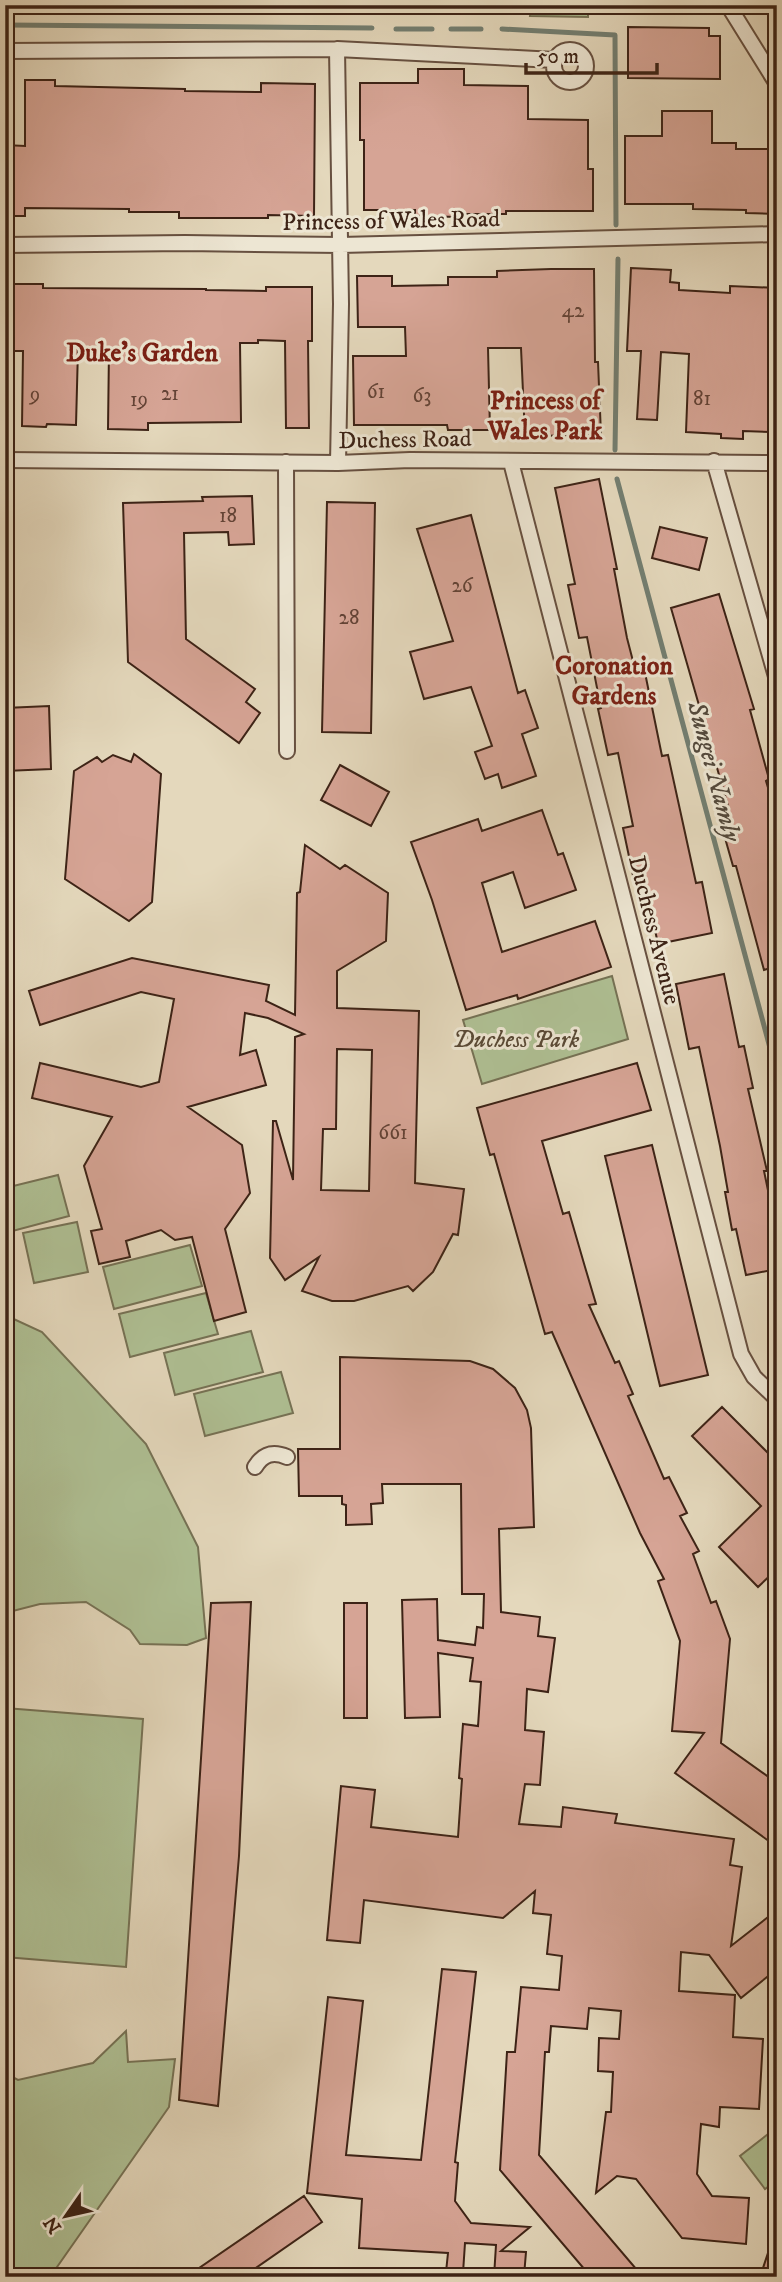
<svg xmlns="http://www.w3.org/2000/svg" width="782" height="2282" viewBox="0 0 782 2282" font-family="'IM FELL DW Pica',serif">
  <rect width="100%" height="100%" fill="#e4d8bc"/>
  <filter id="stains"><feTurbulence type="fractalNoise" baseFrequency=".00286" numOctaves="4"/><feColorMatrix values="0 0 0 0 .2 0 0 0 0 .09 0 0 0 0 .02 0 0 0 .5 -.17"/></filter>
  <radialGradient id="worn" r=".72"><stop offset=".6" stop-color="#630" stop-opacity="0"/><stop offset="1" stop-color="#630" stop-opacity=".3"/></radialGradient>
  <!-- green -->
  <path fill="#afc094" stroke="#767255" stroke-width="2" d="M531,8L588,9V17L530,16Z
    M612,976L628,1039L482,1084L463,1020Z
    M58,1175L69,1216L5,1233V1188Z
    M77,1222L88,1272L34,1283L23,1233Z
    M190,1245L202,1286L114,1309L103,1267Z
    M206,1293L218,1334L130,1357L119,1314Z
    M5,1315L42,1332L146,1444L198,1547L206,1638L187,1645L140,1644L130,1630L86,1602L40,1604L5,1613Z
    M251,1331L263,1372L175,1395L164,1353Z
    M281,1372L293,1413L205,1436L194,1394Z
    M5,1708L143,1719L126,1967L5,1957Z
    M126,2031L128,2062L175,2059L169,2107L50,2277H5V2073L18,2080L93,2063Z
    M777,2127V2180L765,2189L740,2156Z"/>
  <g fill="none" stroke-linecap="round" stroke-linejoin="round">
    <!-- stream -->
    <path stroke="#727e71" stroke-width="5" d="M5,25L372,28
      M396,29H432
      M451,29H481
      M502,29L615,35L616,225
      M615,450L618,259
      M617,479L777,1074"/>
  </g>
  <!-- building -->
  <path fill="#d6a495" stroke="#3d2316" stroke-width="2" fill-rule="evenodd" d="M628,27L709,28V36H720V79L628,78Z
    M418,69H464V85L528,86V119L588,120V169H593V211H506V214H460V217L415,216V210H364V140H360V83H418Z
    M25,80H55V86L185,89V91L261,92V83L315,84L314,216L268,215V218H179V212H129V209L25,208V216H5V145L25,146Z
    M662,111H712V143H736V149H772V159H777V214L746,213V210L693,209V204H625V136H662Z
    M631,268L671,270L670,282L679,283V290L730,293V286L777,288V350H774L770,432L743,431V439L721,438V434L686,432L689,354L661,352L657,420L637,419L641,351H627Z
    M551,269H594L595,362H598L601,435L525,436L521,348H488L490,430H448L447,425H354L353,356H406L405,327H358L357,276H392V286L448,285V277H497V271Z
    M5,284H43V288L206,289V290L266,291V287H312V341H308L309,428H286L285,341L258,340V343H240L241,422L148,423V430L108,429L109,349H78L76,425L47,424L46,427L22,426L23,351H5Z
    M599,479L617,569H614L627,638L634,665L643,663L662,756L668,755L696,883L702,882L712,933L658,944L645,883L635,885L623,828L633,826L618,753L608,755L598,709L601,708L587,637L579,638L568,585L575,584L555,488Z
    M252,496L254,544L229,545L228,532L184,533L186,639L255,689L246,702L260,713L239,743L128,662L123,503L203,501L202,497Z
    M327,502L375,503L371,733L322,732Z
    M471,515L518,693L525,690L538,728L522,734L536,776L502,788L498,774L485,779L475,752L492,746L471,687L424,699L410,652L453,641L417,529Z
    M660,527L707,538L699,570L652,558Z
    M719,594L754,709L750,710L769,779L766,781L777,818V966L764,970L736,866H733L725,838L732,836L724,808L728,806L671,608Z
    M49,706L51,769L5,771V708Z
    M134,754L161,774L152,902L129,921L65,879L74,771L97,757L102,762L113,755L131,762Z
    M340,765L389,792L371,826L321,800Z
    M542,810L558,855L563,853L576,890L525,908L513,872L482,883L502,952L595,921L611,967L518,999L517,995L466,1010L432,900L411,842L478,819L482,831Z
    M305,845L340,869L345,865L388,893L386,941L337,971V1008L419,1011L415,1183L464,1189L458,1235L453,1234L433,1272L413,1291L408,1286L354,1301H332L302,1291L319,1257L285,1280L270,1258L273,1121H276L293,1180L295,1037L304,1034L268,1018L245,1013L240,1055L256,1050L266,1085L188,1107L242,1145L250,1193L225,1229L246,1312L214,1321L192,1237L175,1240L161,1230L126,1241L130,1257L99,1264L91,1231L102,1229L84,1166L112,1117L32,1098L40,1063L141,1087L159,1082L174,999L141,992L40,1025L29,991L132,958L269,985L266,1001L295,1015L297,893L300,892ZM337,1049L372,1050L369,1191L321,1190L323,1129H336Z
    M724,974L739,1047L744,1046L753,1088L748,1089L767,1171H764L777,1234V1269L746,1275L736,1229L732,1230L725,1192H728L720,1146L699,1047L689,1049L676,984Z
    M637,1063L651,1110L542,1141L563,1214L569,1212L585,1267L596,1304L589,1305L615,1363L619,1361L633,1394L628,1396L664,1479L669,1477L687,1513L680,1516L699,1551L693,1554L711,1603L716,1601L730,1639L721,1743L777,1783V1847L675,1773L704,1733L672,1731L680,1641L658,1581L664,1579L640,1533L552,1332L545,1334L494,1154L490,1155L477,1108Z
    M652,1145L708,1375L660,1386L605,1156Z
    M340,1357L470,1361L493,1369L515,1388L527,1410L531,1428L534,1527L499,1529L501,1612L540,1617L538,1636L555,1638L548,1692L527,1689L525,1730L544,1732L540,1785L525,1784L519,1824L561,1827L563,1807L617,1814L615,1823L734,1839L730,1865L742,1867L731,1946L777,1910V1969L741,1998L709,1955L681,1952L679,1991L735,1995L733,2037L763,2039L759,2109L720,2107L719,2127L701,2124L697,2174L712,2196L749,2198L746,2244L682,2238L636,2179L617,2176L596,2193L606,2112H611L613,2072L598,2071L599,2038L619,2039L621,2011L589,2008L587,2029L551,2026L549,2052H545L539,2155L643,2277H591L500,2170L507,2052H515L521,1987L559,1990L562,1956L547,1954L551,1915L533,1913L535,1891L503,1918L364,1900L360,1943L327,1940L341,1786L375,1790L371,1827L458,1837L462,1779L459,1778L463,1724L478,1726L481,1682L470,1681L473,1658L438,1653L440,1717L405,1718L402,1600L437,1599L438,1640L475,1645L477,1627L483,1628L484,1594H462L461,1484H382L383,1503L371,1504L372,1524L346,1525V1505L342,1504V1496H299L298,1449H340Z
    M722,1407L777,1462V1569L758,1587L719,1547L761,1506L692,1436Z
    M251,1602L239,1856L218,2106L179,2100L211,1603Z
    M344,1603H367V1718H344Z
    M442,1969L476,1972L455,2162L458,2163L455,2201L471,2223L530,2227L501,2251L526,2252L524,2276L494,2277L496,2245L465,2243L463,2273L446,2272L448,2253L359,2248L362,2199L307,2193L328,1997L363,2001L346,2155L421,2160Z
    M304,2196L322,2222L243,2277H186Z
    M774,2235L777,2236V2277H760Z"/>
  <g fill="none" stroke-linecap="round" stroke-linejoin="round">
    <defs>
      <path id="minor" d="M728,5L777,84
        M337,49L341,304L338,463
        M554 66a16 16 0 1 1 32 0a16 16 0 1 1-32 0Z
        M5,51L337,49L555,60
        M5,245L185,243L341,245L777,234
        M5,460L338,463L410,460L777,463
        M714,461L777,680
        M286,462L287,751
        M511,462L741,1354L754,1377L777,1399
        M255,1467C263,1454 273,1451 287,1457"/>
    </defs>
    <!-- minor casing -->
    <use href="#minor" stroke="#675040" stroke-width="18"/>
    <!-- minor -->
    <use href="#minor" stroke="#ede6d3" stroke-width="14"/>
  </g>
  <g text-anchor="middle" stroke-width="6" stroke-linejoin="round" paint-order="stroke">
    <!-- number labels -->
    <g font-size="21" fill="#634336">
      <text x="573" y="317">42</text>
      <text x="376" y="398">61</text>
      <text x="170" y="400">21</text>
      <text x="35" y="401">9</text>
      <text x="422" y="402">63</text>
      <text x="702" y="405">81</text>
      <text x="139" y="406">19</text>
      <text x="228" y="522">18</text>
      <text x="462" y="592">26</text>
      <text x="349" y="624">28</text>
      <text x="393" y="1139">661</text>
    </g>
    <!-- street labels -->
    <g font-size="24" fill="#3d2316" stroke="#ede6d3">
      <text transform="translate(391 220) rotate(-1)" y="8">Princess of Wales Road</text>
      <text transform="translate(405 439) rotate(-1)" y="8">Duchess Road</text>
      <text transform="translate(655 930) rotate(76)" y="8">Duchess Avenue</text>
    </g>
    <!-- park labels -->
    <g font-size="24" font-style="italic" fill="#5a4a36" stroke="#ede6d3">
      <text x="516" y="1047">Duchess Park</text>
    </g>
    <!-- neighbourhood labels -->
    <g font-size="26" font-weight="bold" fill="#7a1f14" stroke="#ede6d3">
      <text x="142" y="361">Duke's Garden</text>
      <text x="545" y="409">Princess of<tspan x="545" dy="30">Wales Park</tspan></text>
      <text x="614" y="674">Coronation<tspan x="614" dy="30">Gardens</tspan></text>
    </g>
    <!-- water labels -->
    <g font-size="26" font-style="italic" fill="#53493c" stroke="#ede6d3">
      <text transform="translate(715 771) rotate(75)" y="9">Sungei Namly</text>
    </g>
  </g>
  <!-- margin -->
  <rect width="782" height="2282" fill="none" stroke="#e4d8bc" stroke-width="28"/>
  <rect x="7" y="7" width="768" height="2268" fill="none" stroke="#3d2316" stroke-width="3.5"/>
  <rect x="14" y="14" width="754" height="2254" fill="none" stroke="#3d2316" stroke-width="2"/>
  <!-- north arrow -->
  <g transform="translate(66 2216) rotate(236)" stroke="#ede6d3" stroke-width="5" paint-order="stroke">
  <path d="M0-5L12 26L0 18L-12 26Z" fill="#3d2316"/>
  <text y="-10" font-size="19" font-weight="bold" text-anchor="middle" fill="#3d2316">N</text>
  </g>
  <!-- scale -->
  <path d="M526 63v10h131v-10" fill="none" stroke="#3d2316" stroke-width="3.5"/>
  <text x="537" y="63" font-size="21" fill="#3d2316" stroke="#ede6d3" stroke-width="5" paint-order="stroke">50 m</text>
  <rect width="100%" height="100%" filter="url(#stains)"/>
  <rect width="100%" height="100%" fill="url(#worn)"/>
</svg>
